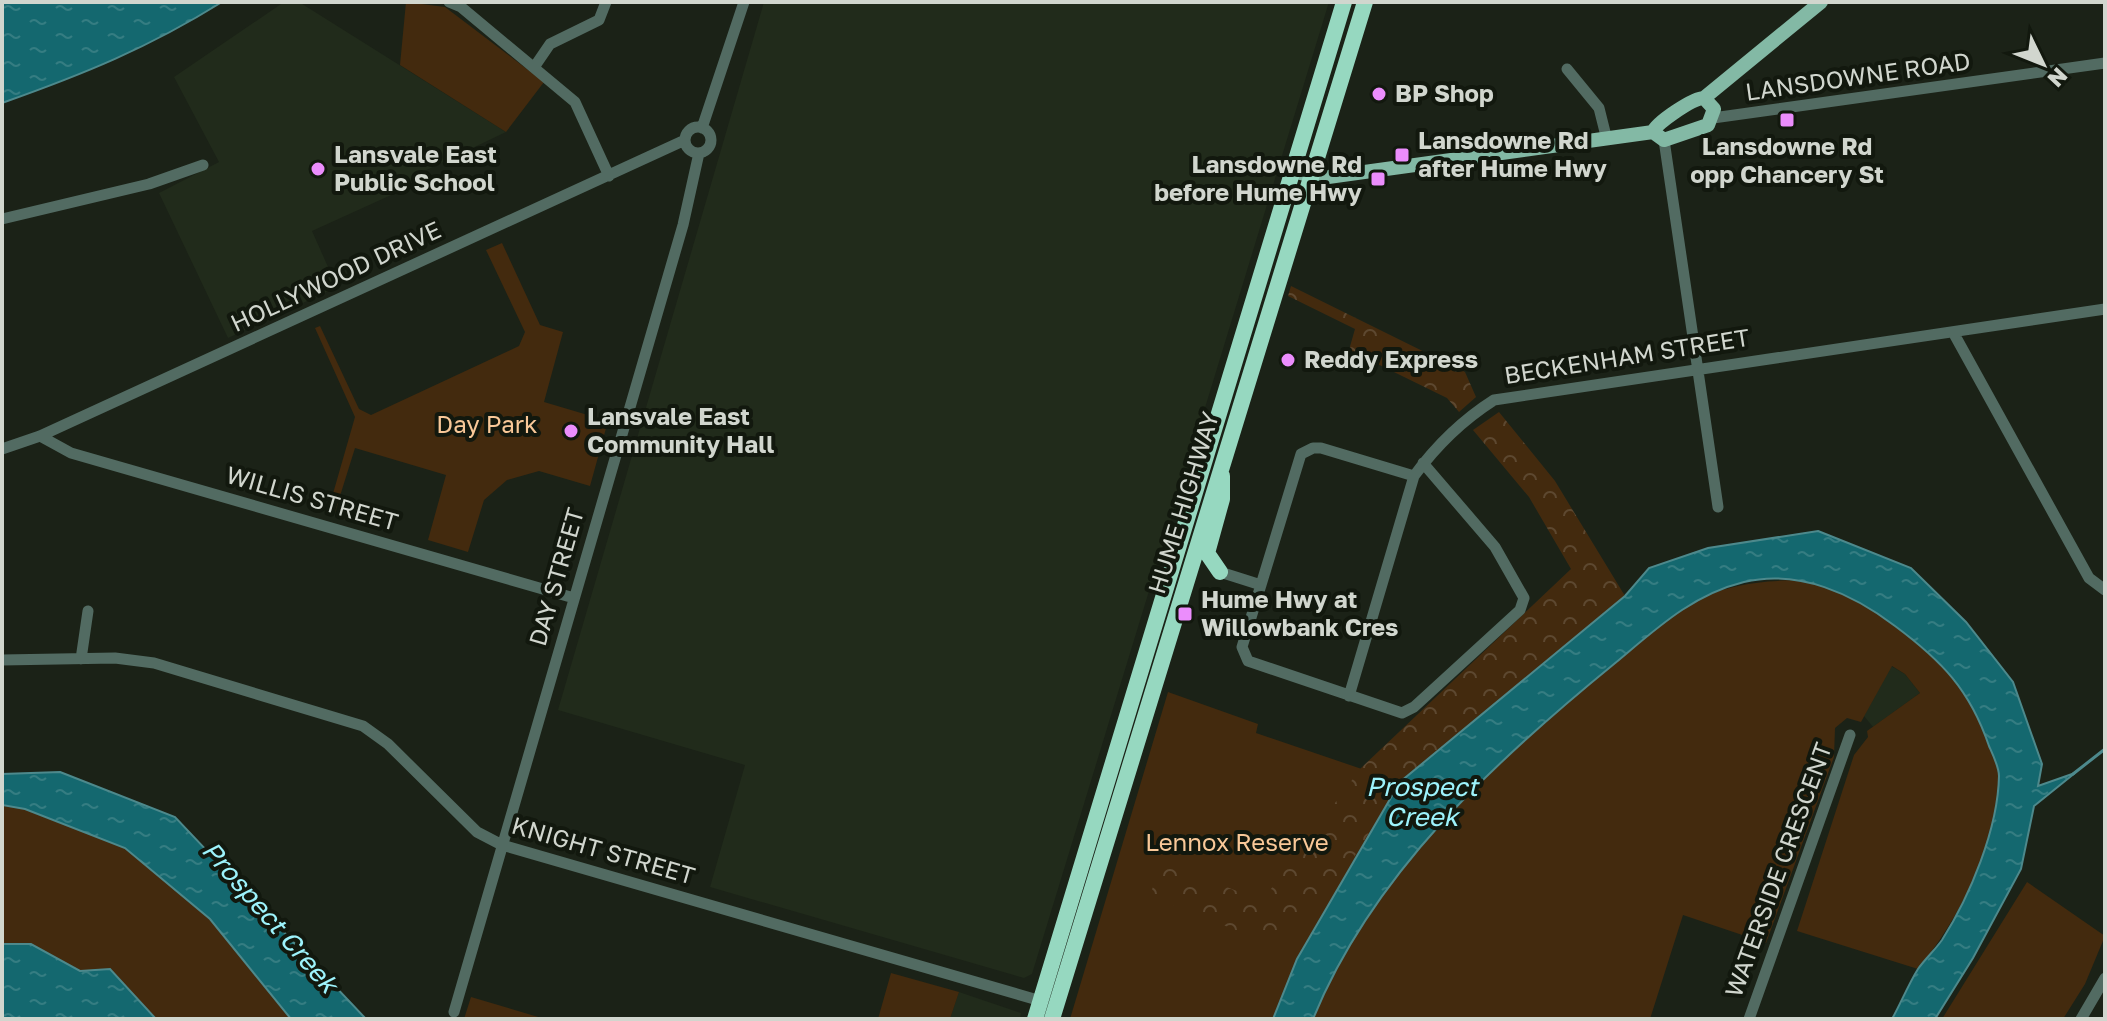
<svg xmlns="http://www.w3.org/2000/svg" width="2107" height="1021" viewBox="0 0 2107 1021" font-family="'Golos Text',sans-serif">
  <defs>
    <pattern id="forest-crowns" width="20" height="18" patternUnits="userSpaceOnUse" patternTransform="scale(2)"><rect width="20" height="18" fill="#432a0e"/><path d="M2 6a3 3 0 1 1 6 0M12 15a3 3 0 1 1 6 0" fill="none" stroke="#5d4830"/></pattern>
    <pattern id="water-ripples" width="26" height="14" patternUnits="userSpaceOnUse" patternTransform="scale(2)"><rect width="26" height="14" fill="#14686f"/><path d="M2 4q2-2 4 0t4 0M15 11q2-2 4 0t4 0" fill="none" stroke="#357d82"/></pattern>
  </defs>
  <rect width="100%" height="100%" fill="#1b2217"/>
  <!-- built -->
  <path fill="#212b1b" d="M284,2H299L506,132L416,175L400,191L312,231L337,287L228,338L159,193L219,162L174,77Z
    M764,2H1329L1032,974L1024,978L710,887L745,765L558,710Z
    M1891,666L1905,674L1920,693L1873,727L1864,716Z
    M959,992L1021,1013L1020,1019H950Z"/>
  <!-- green -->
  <path fill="#432a0e" d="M406,2L445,7L544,82L506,132L400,65Z
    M502,243L540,325L563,332L544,402L608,421L590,486L539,471L507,480L484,500L468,552L428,540L446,475L355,448L335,512L328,511L355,417L315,328L320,326L359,409L371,415L519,346L525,332L486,250Z
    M1797,580C1836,584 1874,610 1905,633C1947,666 1972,696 1990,747C1993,756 1999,767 1999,776C1998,843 1960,918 1918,969L1797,931L1854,755L1868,737L1867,731L1920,693L1905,674L1892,666L1861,722L1847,718L1835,728L1834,757L1766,943L1683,915L1650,1019H1313C1373,873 1497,760 1616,662C1639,644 1661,618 1687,605C1723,585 1757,581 1797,580Z
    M1168,692L1258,724L1256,733L1400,782L1297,959L1273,1019H1070Z
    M2,805L25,809L125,848L210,919L291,1019H2Z
    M2027,882L2105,936L2085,984L2063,1019H1942Z
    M891,973L959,992L950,1019H878Z
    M471,997L545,1019H464Z"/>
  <!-- forest -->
  <path fill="url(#forest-crowns)" d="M1291,286L1465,372L1476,397L1459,412L1447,398L1349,350L1355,329L1288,296Z
    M1499,412L1555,481L1625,596L1400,782L1340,880L1271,944L1150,896L1161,861L1262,901L1361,768L1571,569L1529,497L1473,430Z"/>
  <!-- water -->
  <path fill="url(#water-ripples)" stroke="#4d898c" stroke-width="2" d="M2,2H222C148,48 84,74 2,103Z
    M1818,531L1911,568L1966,622L2013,682L2042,764L2038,786L2075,773L2034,806L2021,869L1973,958L1935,1019H1892C1901,1003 1908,985 1918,969C1925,959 1935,950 1942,940C1970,896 1998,829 1999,776C1999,767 1993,755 1989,746C1970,690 1942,661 1895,626C1853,594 1799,569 1744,582C1691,595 1655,630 1614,664C1495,761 1372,874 1313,1019H1273L1297,959L1400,782L1625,596L1649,568L1708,548Z
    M60,772L175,817L366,1019H291L210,919L125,848L25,809L2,805V774Z
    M2,944H31L80,971L110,969L156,1019H2Z"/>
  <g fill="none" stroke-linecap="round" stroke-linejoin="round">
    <!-- stream -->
    <path stroke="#4d898c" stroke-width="3" d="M2073,774L2105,749"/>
    <!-- minor -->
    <path stroke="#526b62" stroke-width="11" d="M449,2L461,7L575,102L609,176
      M535,66L550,44L599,20L606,2
      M1567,69L1599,108L1606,136
      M1713,118L2105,63
      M685 140a13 13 0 1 1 26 0a13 13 0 1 1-26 0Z
      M702,128L744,2
      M1664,140L1718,507
      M2,219L149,184L203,165
      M1953,332L2089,578L2105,590
      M40,436L71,453L574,598
      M2,449L40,436L685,140
      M1414,476L1321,448H1313L1301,454L1242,647L1248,661L1402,713L1414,707L1520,610L1524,598L1495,547L1423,463
      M1220,572L1261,585
      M81,659L88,611
      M2,660L115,658L154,663L363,726L388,744L477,832L502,845L1041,1001
      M1349,696L1414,476C1436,446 1461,421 1494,400L2105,309
      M454,1012L683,225L699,153
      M1749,1019L1850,735
      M2081,1019L2105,978"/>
    <!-- major -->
    <path stroke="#83b9a5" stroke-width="14" d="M1653,132C1656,123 1693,98 1704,98L1821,2
      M1653,132L1664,140L1708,125L1714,109L1704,98
      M1292,171L1321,178L1653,132"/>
    <!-- highway -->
    <path stroke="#96d8c0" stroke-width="16" d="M1220,572L1207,553L1222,499V476
      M1035,1019L1344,2
      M1052,1019L1365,2"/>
  </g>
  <!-- markers -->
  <g fill="#eb8dfc" stroke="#12180e" stroke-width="3">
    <circle cx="1379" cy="94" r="8"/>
    <rect x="1779" y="112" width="16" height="16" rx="4"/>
    <rect x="1394" y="147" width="16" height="16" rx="4"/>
    <circle cx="318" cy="169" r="8"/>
    <rect x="1370" y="171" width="16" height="16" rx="4"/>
    <circle cx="1288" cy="360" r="8"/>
    <circle cx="571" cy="431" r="8"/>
    <rect x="1177" y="606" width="16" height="16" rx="4"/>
  </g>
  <g text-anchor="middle" stroke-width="8" stroke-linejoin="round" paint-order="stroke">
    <!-- street labels -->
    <g font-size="24" fill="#d1d6ce" stroke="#12180e">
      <text transform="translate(1858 77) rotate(-8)" y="8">LANSDOWNE ROAD</text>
      <text transform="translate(336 277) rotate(-25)" y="8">HOLLYWOOD DRIVE</text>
      <text transform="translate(1627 357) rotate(-9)" y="8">BECKENHAM STREET</text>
      <text transform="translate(312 499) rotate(16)" y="8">WILLIS STREET</text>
      <text transform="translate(1184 503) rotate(-73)" y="8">HUME HIGHWAY</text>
      <text transform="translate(557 577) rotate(-74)" y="8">DAY STREET</text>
      <text transform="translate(603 851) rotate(16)" y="8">KNIGHT STREET</text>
      <text transform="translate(1779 870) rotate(-70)" y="8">WATERSIDE CRESCENT</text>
    </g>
    <!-- poi labels -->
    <g font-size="24" font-weight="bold" fill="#d1d6ce" stroke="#12180e" text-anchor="start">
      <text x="1395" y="102">BP Shop</text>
      <text x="1418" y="149">Lansdowne Rd<tspan x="1418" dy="28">after Hume Hwy</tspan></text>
      <text x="1787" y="155" text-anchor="middle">Lansdowne Rd<tspan x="1787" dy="28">opp Chancery St</tspan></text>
      <text x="334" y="163">Lansvale East<tspan x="334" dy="28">Public School</tspan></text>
      <text x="1362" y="173" text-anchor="end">Lansdowne Rd<tspan x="1362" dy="28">before Hume Hwy</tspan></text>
      <text x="1304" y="368">Reddy Express</text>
      <text x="587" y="425">Lansvale East<tspan x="587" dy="28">Community Hall</tspan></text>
      <text x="1201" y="608">Hume Hwy at<tspan x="1201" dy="28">Willowbank Cres</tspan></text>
    </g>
    <!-- park labels -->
    <g font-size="24" fill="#f9c898" stroke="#12180e">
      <text x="487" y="433">Day Park</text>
      <text x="1237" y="851">Lennox Reserve</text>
    </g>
    <!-- water labels -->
    <g font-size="26" font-style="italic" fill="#9df3fc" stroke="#12180e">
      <text x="1422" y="796">Prospect<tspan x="1422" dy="30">Creek</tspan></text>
      <text transform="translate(270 917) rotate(49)" y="9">Prospect Creek</text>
    </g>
  </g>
  <!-- border -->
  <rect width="2107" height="1021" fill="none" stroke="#d1d6ce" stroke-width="8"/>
  <!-- north arrow -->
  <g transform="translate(2043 64) rotate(133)" stroke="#12180e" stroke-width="6" paint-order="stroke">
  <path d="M0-6L14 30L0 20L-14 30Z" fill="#d1d6ce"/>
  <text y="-12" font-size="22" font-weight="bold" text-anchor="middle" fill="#d1d6ce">N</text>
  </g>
</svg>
